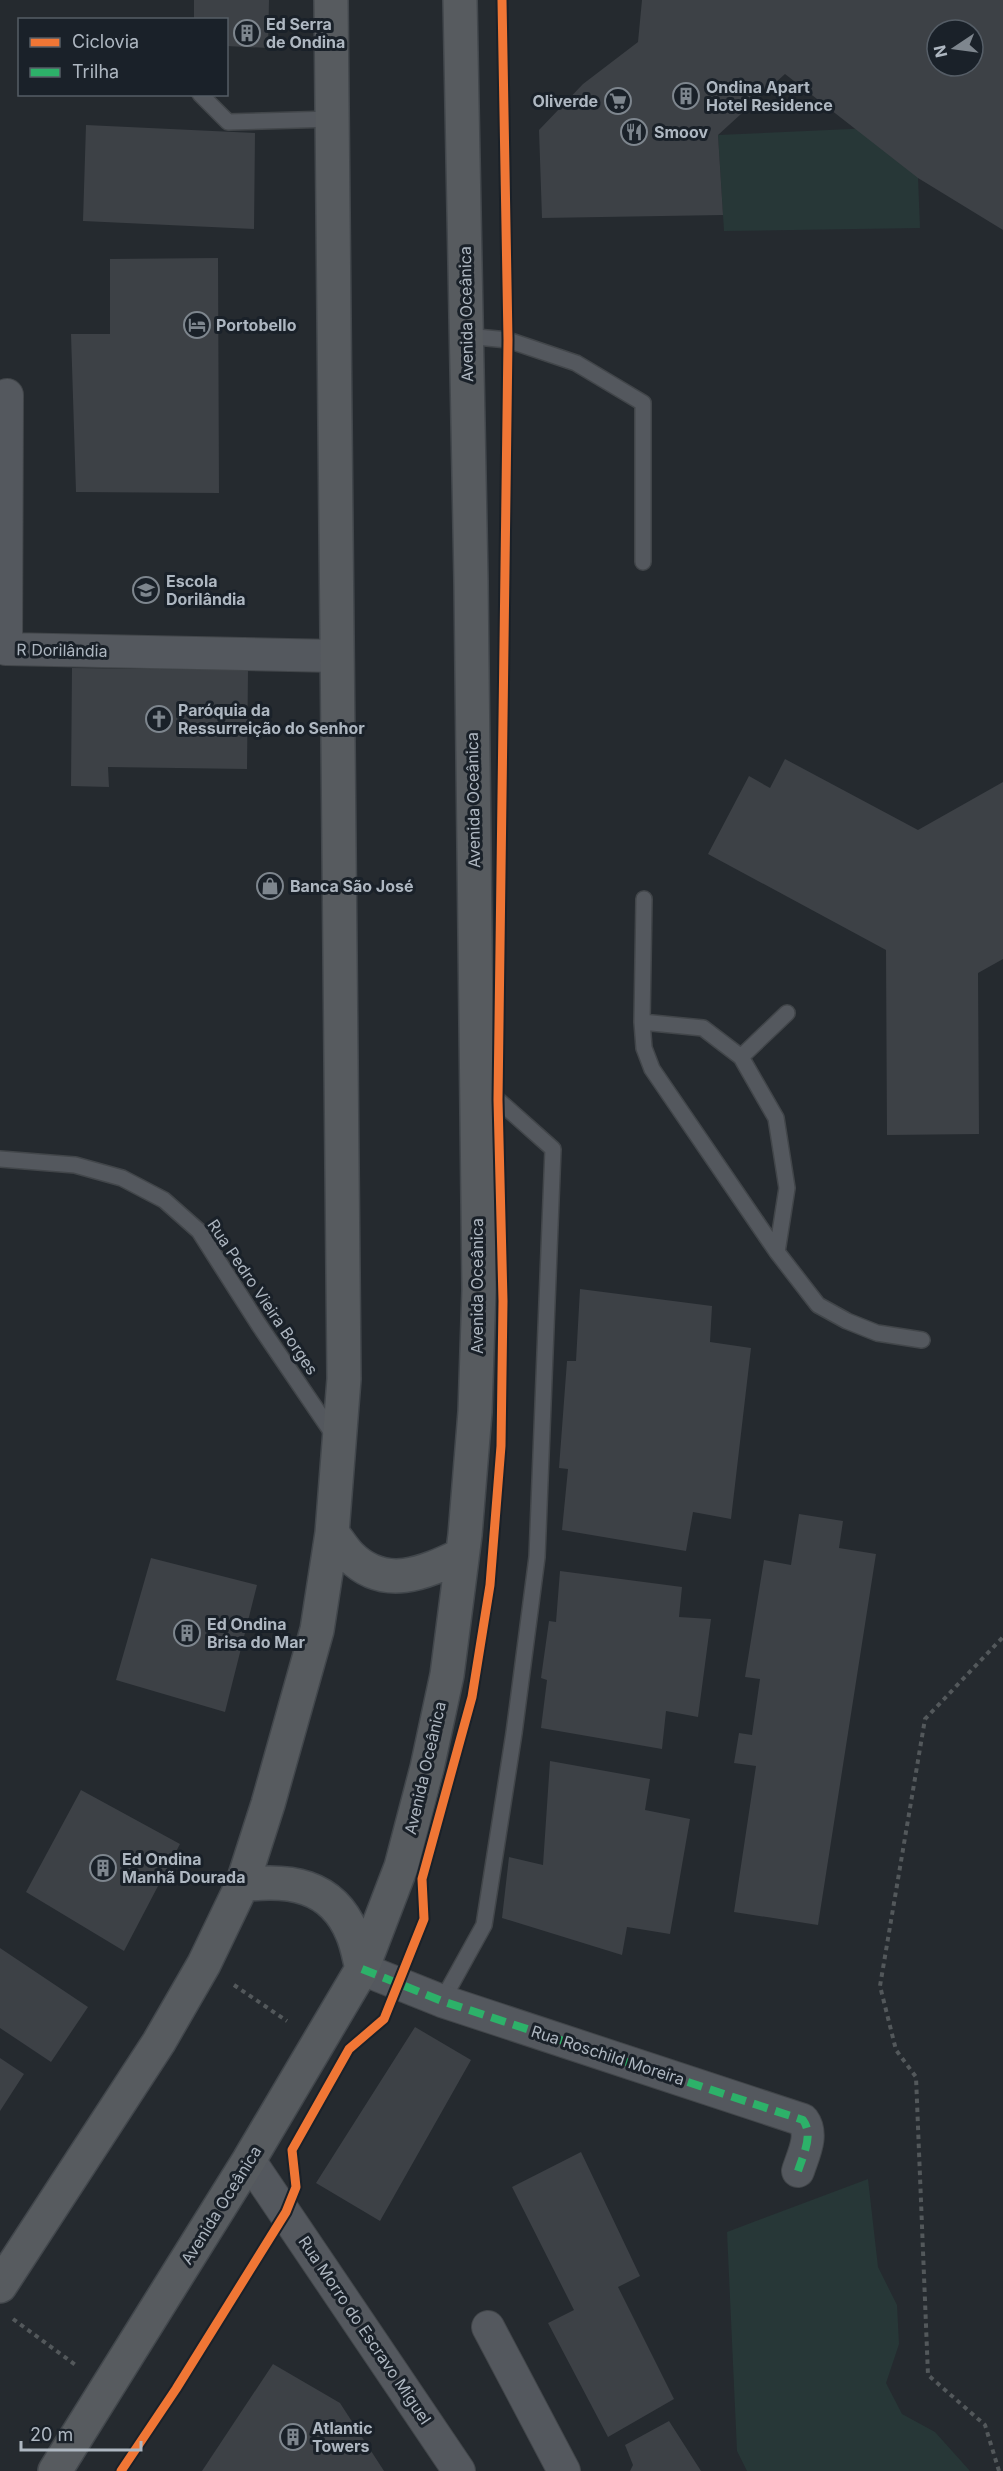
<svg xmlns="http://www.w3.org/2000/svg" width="1003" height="2471" viewBox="0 0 1003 2471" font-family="Inter,sans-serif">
  <rect width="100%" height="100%" fill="#252a2f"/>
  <!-- green -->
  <path fill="#273737" d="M916,126L920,228L724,231L718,135Z
    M868,2179L878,2267L897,2305L899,2344L886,2383L902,2414L935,2432L970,2471H747L737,2451L727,2232Z"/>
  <!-- building -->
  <path fill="#3d4146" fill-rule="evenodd" d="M194,0H269L268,48L226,46V20H194Z
    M642,0H1003V230L918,178L785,74L718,135L723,215L542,218L539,130L583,84L638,42ZM937,30H973V66H937Z
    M86,125L255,133L254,229L83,221Z
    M218,258L219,493L76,492L71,334H110V259Z
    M72,668L248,670L247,769L108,767L109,787L71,786Z
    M785,759L918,830L1003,782V959L978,973L979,1134L887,1135L886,950L708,854L749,776L770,788Z
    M580,1289L712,1306L710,1342L751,1348L731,1519L693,1512L686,1551L562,1530L568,1469L559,1468L567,1361H576Z
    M799,1514L843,1521L839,1548L876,1554L818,1925L734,1912L756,1766L734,1763L739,1733L752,1735L760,1679L745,1677L764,1560L791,1565Z
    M151,1558L257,1585L225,1712L116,1680Z
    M560,1571L682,1587L679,1617L711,1619L698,1717L666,1711L662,1749L541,1728L547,1680L541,1678L549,1621L556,1622Z
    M550,1761L650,1779L645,1810L690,1819L670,1934L627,1927L622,1955L502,1918L509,1857L543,1865Z
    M81,1790L180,1844L124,1951L26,1892Z
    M0,1948L88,2007L51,2062L0,2028Z
    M415,2027L471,2060L380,2221L316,2183Z
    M0,2058L24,2074L0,2111Z
    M581,2152L640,2276L618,2287L674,2399L608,2437L548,2323L574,2310L512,2187Z
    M273,2364L340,2403L384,2471H202Z
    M669,2421L701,2471H630L633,2465L625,2445Z"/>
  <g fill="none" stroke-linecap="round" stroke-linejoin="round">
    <defs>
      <path id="lane" d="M200,94L228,122L332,119
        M466,336L508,340L576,363L643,403V562
        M644,899L642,1022L644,1048L652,1069L777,1252L818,1305L847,1321L877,1333L922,1340
        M642,1022L703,1028L741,1057L776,1118L787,1188L777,1252
        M741,1057L787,1013
        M0,1159L75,1165L122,1178L164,1200L199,1231L259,1325L335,1437
        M442,2001L484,1925L514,1733L537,1557L553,1149L498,1100L476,1093"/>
      <path id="street" d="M7,395L6,649L336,656
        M362,1969L442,2001L803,2120C814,2135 803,2155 798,2171
        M249,2160L459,2471
        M488,2327L564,2471"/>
      <path id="primary" d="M332,1533C338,1540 343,1549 350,1556C385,1591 424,1573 462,1555
        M242,1885C288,1879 332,1884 352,1933C357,1944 359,1957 362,1969
        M0,2286L159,2042L204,1964L242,1885L268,1804L317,1630L332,1533L344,1379L331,0
        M55,2471L249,2160L362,1969L401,1867L427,1768L447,1675L465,1535L475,1412L479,1290L471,581L460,0"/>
    </defs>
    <!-- lane casing -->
    <use href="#lane" stroke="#42464a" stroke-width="18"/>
    <!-- street casing -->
    <use href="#street" stroke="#42464a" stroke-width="34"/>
    <!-- primary casing -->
    <use href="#primary" stroke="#42474c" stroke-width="36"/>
    <!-- path -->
    <path stroke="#53585b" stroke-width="4" stroke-dasharray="4.5 4.5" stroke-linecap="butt" d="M234,1985L287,2021
      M13,2319L77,2366
      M999,2471L985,2425L928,2375L916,2077L896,2050L880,1986L925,1719L1003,1637"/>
    <!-- lane -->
    <use href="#lane" stroke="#54585e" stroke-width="15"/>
    <!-- street -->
    <use href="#street" stroke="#54585e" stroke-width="32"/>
    <!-- primary -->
    <use href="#primary" stroke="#575b5f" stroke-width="33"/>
    <!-- quiet -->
    <path stroke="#2db169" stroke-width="8" stroke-dasharray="15 8" stroke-linecap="butt" d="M362,1969L442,2001L803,2120C814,2135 803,2155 798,2171"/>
    <defs>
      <path id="cycleway" d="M121,2471L176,2389L286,2212L296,2187L292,2150L349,2049L384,2019L424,1919L422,1879L472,1697L490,1585L501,1446L503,1301L498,1100L508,340L502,0"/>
    </defs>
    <!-- cycleway casing -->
    <use href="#cycleway" stroke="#1a2129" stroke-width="13"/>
    <!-- cycleway -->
    <use href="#cycleway" stroke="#f07635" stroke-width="9"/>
  </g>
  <!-- icons -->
  <defs>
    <symbol id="building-ring" viewBox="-11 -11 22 22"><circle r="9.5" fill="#1a2129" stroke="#7e868e" stroke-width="1.5"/><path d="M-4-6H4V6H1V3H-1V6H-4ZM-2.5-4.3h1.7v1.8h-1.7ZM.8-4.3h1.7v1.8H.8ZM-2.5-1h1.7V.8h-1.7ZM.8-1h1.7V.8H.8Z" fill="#7e868e"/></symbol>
    <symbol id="supermarket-ring" viewBox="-11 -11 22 22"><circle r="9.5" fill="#1a2129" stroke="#7e868e" stroke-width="1.5"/><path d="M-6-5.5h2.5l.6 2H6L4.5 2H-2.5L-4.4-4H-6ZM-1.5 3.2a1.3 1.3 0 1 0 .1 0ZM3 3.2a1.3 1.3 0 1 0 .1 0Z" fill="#7e868e"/></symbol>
    <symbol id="restaurant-ring" viewBox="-11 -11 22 22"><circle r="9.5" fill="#1a2129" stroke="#7e868e" stroke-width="1.5"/><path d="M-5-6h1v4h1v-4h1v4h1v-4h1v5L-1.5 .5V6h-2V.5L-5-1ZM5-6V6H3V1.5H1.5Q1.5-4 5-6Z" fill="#7e868e"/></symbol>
    <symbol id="hotel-ring" viewBox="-11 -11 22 22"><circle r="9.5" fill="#1a2129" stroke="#7e868e" stroke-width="1.5"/><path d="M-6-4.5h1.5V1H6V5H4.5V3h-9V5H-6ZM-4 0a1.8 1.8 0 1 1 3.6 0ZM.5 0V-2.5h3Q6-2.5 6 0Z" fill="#7e868e"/></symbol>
    <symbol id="school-ring" viewBox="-11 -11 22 22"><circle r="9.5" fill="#1a2129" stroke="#7e868e" stroke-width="1.5"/><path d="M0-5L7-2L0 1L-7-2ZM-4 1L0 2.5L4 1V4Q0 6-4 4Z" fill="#7e868e"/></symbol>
    <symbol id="church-ring" viewBox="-11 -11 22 22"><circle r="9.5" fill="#1a2129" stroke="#7e868e" stroke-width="1.5"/><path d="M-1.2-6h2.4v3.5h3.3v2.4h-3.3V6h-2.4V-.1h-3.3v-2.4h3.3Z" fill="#7e868e"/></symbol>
    <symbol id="shop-ring" viewBox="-11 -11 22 22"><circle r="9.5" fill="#1a2129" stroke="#7e868e" stroke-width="1.5"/><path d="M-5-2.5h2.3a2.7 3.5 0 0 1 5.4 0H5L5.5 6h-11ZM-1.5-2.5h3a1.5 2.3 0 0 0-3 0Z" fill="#7e868e"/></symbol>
  </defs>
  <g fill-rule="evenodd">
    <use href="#building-ring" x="232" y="18" width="30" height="30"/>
    <use href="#building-ring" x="671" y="81" width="30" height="30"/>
    <use href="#supermarket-ring" x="603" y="86" width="30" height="30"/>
    <use href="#restaurant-ring" x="619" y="117" width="30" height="30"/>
    <use href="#hotel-ring" x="182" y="310" width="30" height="30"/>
    <use href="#school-ring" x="131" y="575" width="30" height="30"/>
    <use href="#church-ring" x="144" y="704" width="30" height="30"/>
    <use href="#shop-ring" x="255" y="871" width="30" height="30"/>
    <use href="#building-ring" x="172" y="1618" width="30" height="30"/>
    <use href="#building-ring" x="88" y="1853" width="30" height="30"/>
    <use href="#building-ring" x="278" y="2422" width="30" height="30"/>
  </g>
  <g text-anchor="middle" stroke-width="6" stroke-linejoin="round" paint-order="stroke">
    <!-- poi labels -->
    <g font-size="16" font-weight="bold" fill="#aeb7c1" stroke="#1a2129" text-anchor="start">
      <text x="266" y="30">Ed Serra<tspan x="266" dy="18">de Ondina</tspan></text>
      <text x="706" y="93">Ondina Apart<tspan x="706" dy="18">Hotel Residence</tspan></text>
      <text x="598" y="107" text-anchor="end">Oliverde</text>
      <text x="654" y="138">Smoov</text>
      <text x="216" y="331">Portobello</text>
      <text x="166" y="587">Escola<tspan x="166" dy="18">Dorilândia</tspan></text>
      <text x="178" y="716">Paróquia da<tspan x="178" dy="18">Ressurreição do Senhor</tspan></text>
      <text x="290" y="892">Banca São José</text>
      <text x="207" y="1630">Ed Ondina<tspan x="207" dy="18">Brisa do Mar</tspan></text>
      <text x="122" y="1865">Ed Ondina<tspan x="122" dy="18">Manhã Dourada</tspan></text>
      <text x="312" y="2434">Atlantic<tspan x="312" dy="18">Towers</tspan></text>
    </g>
    <!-- street labels -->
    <g font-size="16" fill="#aeb7c1" stroke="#1a2129">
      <text transform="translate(466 314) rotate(-91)" y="6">Avenida Oceânica</text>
      <text transform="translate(62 650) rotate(1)" y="6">R Dorilândia</text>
      <text transform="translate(473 800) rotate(-91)" y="6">Avenida Oceânica</text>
      <text transform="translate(477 1286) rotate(-90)" y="6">Avenida Oceânica</text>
      <text transform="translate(263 1297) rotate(56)" y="6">Rua Pedro Vieira Borges</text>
      <text transform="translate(425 1768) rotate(-77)" y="6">Avenida Oceânica</text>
      <text transform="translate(608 2055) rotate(18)" y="6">Rua Roschild Moreira</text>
      <text transform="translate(221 2205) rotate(-58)" y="6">Avenida Oceânica</text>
      <text transform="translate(365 2330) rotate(56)" y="6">Rua Morro do Escravo Miguel</text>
    </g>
  </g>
  <!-- legend -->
  <rect x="18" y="18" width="210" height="78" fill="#1a2129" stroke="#555d66" stroke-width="1.5"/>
  <rect x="30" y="38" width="30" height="9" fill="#f07635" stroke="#555d66" stroke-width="1.5"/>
  <text x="72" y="48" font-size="18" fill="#aeb7c1">Ciclovia</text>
  <rect x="30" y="68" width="30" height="9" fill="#2db169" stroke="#555d66" stroke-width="1.5"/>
  <text x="72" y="78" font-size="18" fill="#aeb7c1">Trilha</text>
  <!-- north arrow -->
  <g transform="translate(955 48) rotate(257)"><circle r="28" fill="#1a2129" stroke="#555d66" stroke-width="1.5"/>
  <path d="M0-4.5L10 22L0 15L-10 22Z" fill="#7e868e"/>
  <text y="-9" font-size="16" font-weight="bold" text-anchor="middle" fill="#aeb7c1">N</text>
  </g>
  <!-- scale -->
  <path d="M21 2441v9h120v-9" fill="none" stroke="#aeb7c1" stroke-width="3"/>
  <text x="30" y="2441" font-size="18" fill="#aeb7c1" stroke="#1a2129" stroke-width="4.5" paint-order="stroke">20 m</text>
</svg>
